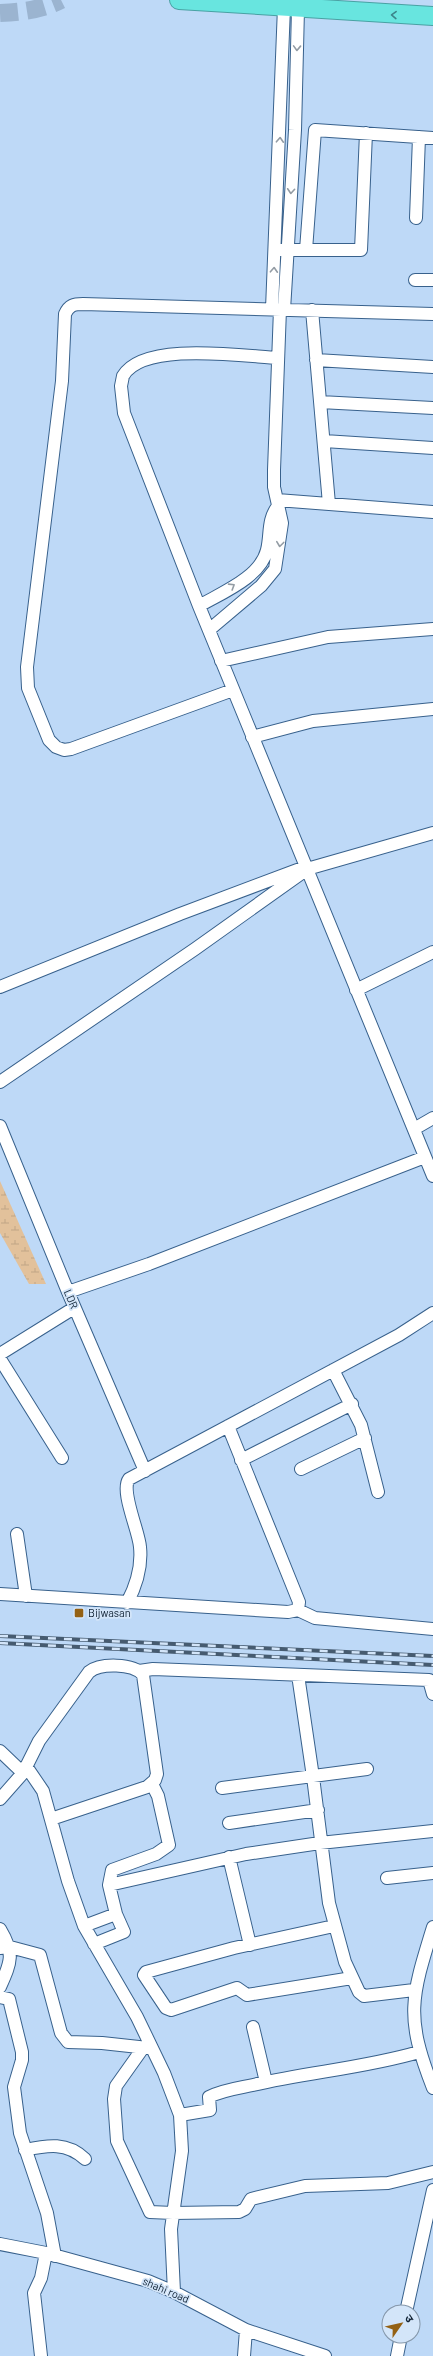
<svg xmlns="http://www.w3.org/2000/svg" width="433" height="2356" viewBox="0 0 433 2356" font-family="Barlow,'Noto Sans Devanagari',sans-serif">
  <defs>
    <pattern id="wetland-marsh" width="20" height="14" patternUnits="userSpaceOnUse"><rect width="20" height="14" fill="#e2c19b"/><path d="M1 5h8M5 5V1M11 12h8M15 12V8" fill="none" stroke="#c1a686"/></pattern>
  </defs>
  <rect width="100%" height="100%" fill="#bed9f7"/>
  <!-- wetland -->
  <path fill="url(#wetland-marsh)" d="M0,1181L46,1284H29L0,1233Z"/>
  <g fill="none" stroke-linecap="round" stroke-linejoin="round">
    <!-- highway-tunnel -->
    <path stroke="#9bb4d0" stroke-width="18" stroke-dasharray="18 9" stroke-linecap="butt" d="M0,13C21,12 41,10 61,0"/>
    <defs>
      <path id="minor" d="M416,218L419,137
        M279,250H361L366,133
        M306,250L315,130L433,138
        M415,280H433
        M272,309L284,7
        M284,310L295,130L298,9
        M312,310L329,504
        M278,358C242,356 143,341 123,376L121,386L124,413L199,606L433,1176
        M316,360L433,367
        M320,402L433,408
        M324,441L433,448
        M277,500L433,512
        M199,606C221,593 260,578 267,550C271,534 267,520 278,506
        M209,630L261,586L275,569L282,523L274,487V470L280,309
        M221,661L328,637L433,629
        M233,690L71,749L64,750L56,747L49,740L28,688L27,667L62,381L65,314C69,305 74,304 83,304L433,314
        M252,737L313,721L433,709
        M0,987L180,914L297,870L307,869L433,833
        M356,990L433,952
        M0,1082L195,949L303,872
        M0,1126L68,1292L145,1471
        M414,1129L433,1118
        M68,1292L149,1264L425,1157
        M0,1354L74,1308
        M0,1359L62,1458
        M333,1370L361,1425L378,1492
        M241,1460L352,1404
        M301,1469L365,1438
        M17,1534L26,1596
        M0,1594L288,1612L298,1610L299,1602L228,1426
        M127,1603C136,1586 142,1566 140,1547C139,1531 120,1491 129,1479L399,1335L433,1313
        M298,1610L315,1618L433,1629
        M139,1671L153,1669L429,1680L433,1694
        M298,1675L313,1777L329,1903L345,1962L359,1992L364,1996L414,1990
        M0,1751L23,1773
        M26,1766L43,1791L68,1881L84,1926L137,2017L164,2073L180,2115L182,2151L171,2229L174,2292
        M222,1788L367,1769
        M0,1799L23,1773L39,1741L89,1672C100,1663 133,1663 143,1675L157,1774L155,1780L147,1787L51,1819
        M229,1823L318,1810
        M229,1857L250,1945
        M387,1878L433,1873
        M109,1885L246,1854L320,1843L433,1831
        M84,1926L116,1914L109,1885L112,1870L156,1854L169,1845L158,1796L152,1784
        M334,1926L234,1948L146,1972L144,1975L166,2008L171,2010L237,1988L247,1995L352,1978
        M433,1927C411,1998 405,2017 433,2088
        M0,1929C15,1954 11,1962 0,1987
        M94,1944L124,1932L116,1914
        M0,1948L10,1947L40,1955L61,2033L68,2042L102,2043L148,2048
        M0,1997L9,1999L22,2052V2060L14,2087L20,2133L47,2213L55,2256
        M253,2027L266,2082
        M143,2048L116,2086L114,2099L117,2141L150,2212L173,2213L239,2212L245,2209L251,2199L305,2186L388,2183L433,2172
        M180,2115L210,2110L209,2097C222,2090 239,2088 253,2085C308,2072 365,2068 419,2052
        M25,2150C48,2145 67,2142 85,2159
        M0,2244L46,2253L148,2281L174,2292L246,2330L325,2356
        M406,2312L433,2190
        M41,2356L34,2293L41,2278L46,2253
        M244,2356L246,2330
        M397,2356L401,2336"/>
      <path id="highway" d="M179,0L433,16"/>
    </defs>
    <!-- minor casing -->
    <use href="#minor" stroke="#38618c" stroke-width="14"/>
    <!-- highway casing -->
    <use href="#highway" stroke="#49a1a3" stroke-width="20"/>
    <!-- minor -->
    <use href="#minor" stroke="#fff" stroke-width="12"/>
    <!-- highway -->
    <use href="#highway" stroke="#68e5df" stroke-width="18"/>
    <defs>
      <path id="rail" d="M0,1636L433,1656
        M0,1643L433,1665"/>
    </defs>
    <!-- rail casing -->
    <use href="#rail" stroke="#465b70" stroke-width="4"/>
    <!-- rail -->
    <use href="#rail" stroke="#d3e5f9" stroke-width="2.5" stroke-dasharray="8" stroke-linecap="butt"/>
  </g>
  <!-- one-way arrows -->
  <defs><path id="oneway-chevron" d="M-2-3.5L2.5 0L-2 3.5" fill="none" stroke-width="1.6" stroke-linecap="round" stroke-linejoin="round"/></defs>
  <use stroke="#3c848a" href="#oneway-chevron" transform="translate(394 15) rotate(-178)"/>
  <g stroke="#939ca4">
    <use href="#oneway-chevron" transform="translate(297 48) rotate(92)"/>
    <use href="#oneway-chevron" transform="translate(280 140) rotate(-87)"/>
    <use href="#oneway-chevron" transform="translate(291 191) rotate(94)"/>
    <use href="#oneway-chevron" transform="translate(274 270) rotate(-87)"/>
    <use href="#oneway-chevron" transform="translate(280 544) rotate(97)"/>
    <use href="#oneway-chevron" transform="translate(232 586) rotate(-32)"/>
  </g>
  <!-- markers -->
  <rect fill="#946114" stroke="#d3e5f9" stroke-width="1.5" x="74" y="1608" width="10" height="10" rx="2"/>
  <g text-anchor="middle" stroke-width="3.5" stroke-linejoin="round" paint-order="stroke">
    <!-- street labels -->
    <g font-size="11" fill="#102234" stroke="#d3e5f9">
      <text transform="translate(71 1299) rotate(67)" y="4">LDR</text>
      <text transform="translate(166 2290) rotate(23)" y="4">shahi road</text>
    </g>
    <!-- poi labels -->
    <g font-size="11" fill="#102234" stroke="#d3e5f9" text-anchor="start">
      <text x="88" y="1617">Bijwasan</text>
    </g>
  </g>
  <!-- north arrow -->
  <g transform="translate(401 2324) rotate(56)"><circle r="19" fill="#d3e5f9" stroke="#8597aa"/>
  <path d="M0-3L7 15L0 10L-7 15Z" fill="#946114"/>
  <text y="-6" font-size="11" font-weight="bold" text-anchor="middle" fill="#102234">उ</text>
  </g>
</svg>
